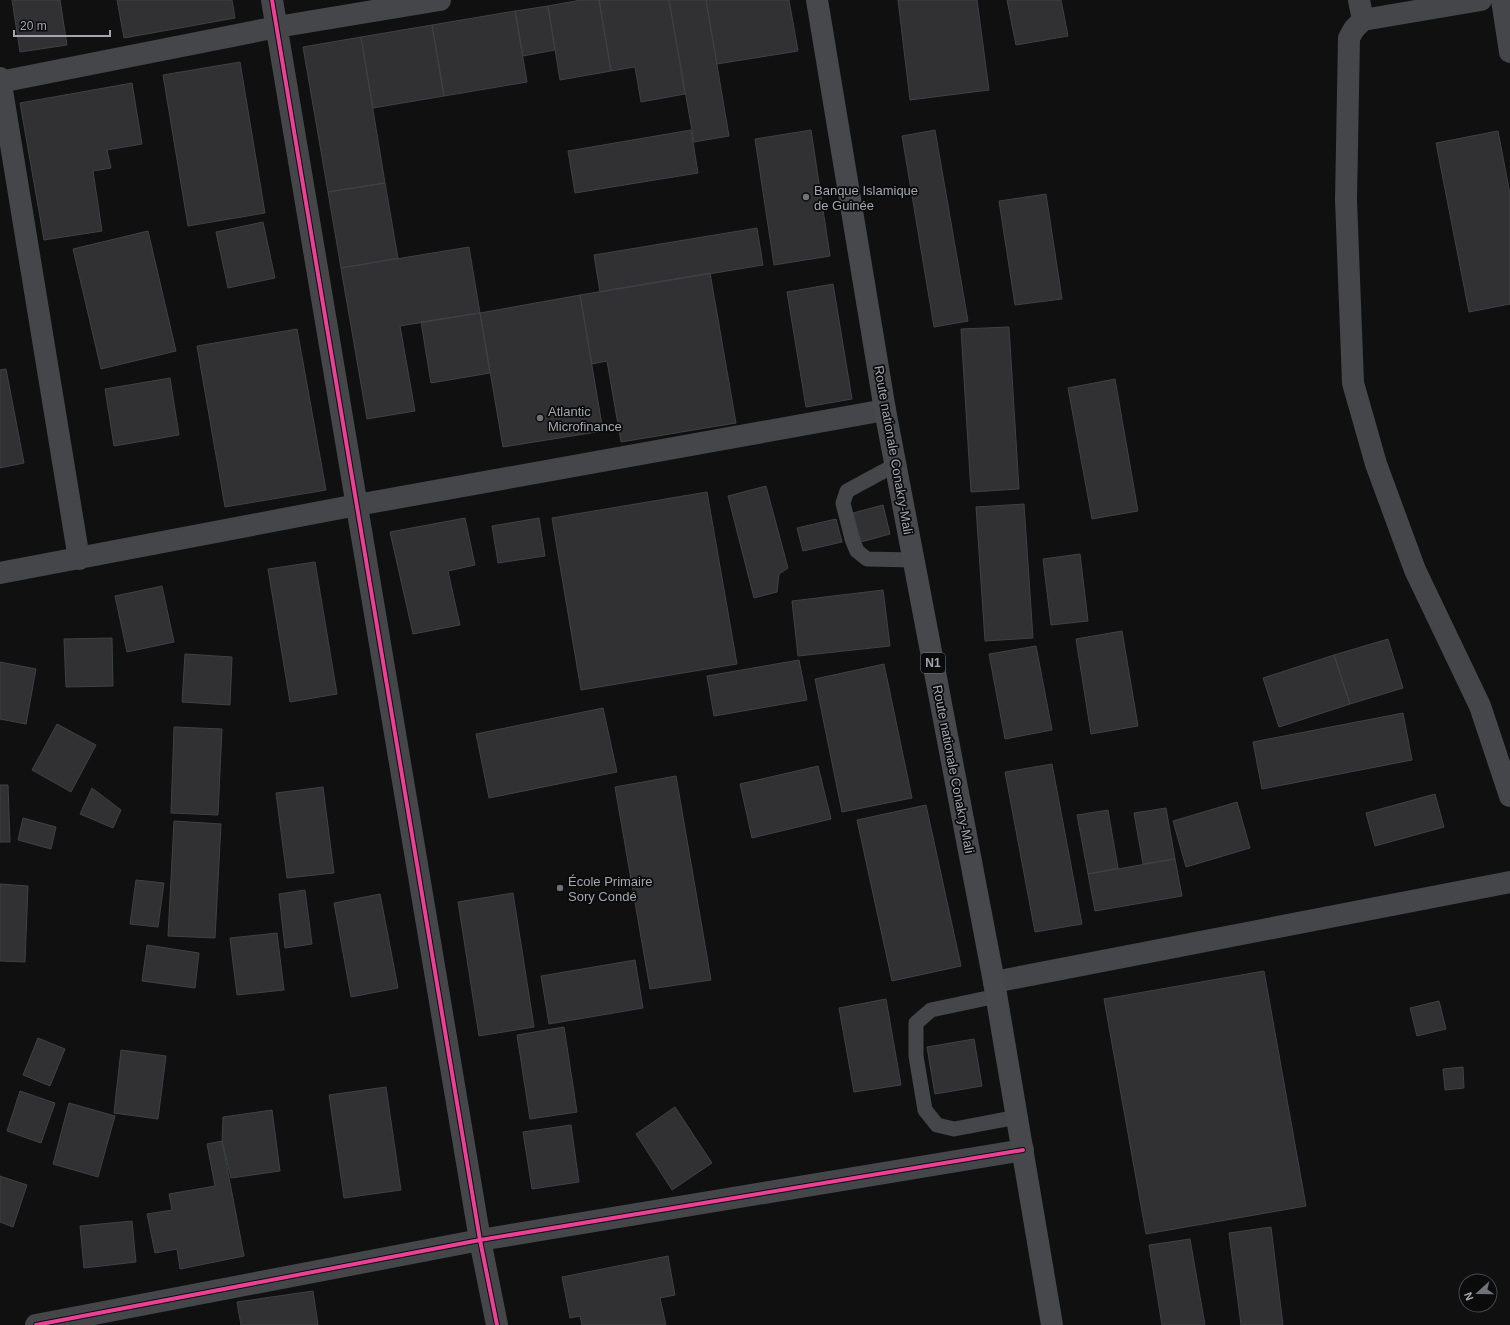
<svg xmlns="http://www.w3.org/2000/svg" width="1510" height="1325" viewBox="0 0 1510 1325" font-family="Arial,sans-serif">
  <rect width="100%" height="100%" fill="#101011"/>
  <!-- building -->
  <path fill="#313133" stroke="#404144" d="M12,0H60L67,45L20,52Z
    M117,0H232L235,18L124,38Z
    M581,0H599L611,71L560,80L548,6Z
    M599,0H669L685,94L641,102L635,67L611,71Z
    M669,0H706L729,136L694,142Z
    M706,0H789L798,51L717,64Z
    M898,0H977L989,90L910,100Z
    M1007,0H1061L1068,36L1016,45Z
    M548,6L555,50L523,56L515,11Z
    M515,11L527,82L444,96L432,25Z
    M432,25L444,96L373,108L361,37Z
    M361,37L385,183L328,192L303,47Z
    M240,62L265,213L188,226L163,75Z
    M132,83L142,144L107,150L111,168L93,171L102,231L44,240L20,103Z
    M691,130L698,173L575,193L568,151Z
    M811,130L830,256L774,265L755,139Z
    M935,130L968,321L934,327L902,136Z
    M1498,131L1510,194V304L1469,312L1436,143Z
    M385,183L398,258L341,268L328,192Z
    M1046,194L1062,299L1015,305L999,201Z
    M263,222L275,278L228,288L216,232Z
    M757,228L763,265L600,292L594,255Z
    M148,231L176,351L101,369L73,249Z
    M469,247L480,313L400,326L415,411L367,419L341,268Z
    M710,273L736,423L621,442L607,361L592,364L580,295Z
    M833,284L852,399L806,407L787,292Z
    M580,295L603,431L503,447L480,313Z
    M480,313L490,373L431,383L421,322Z
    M1009,327L1019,489L971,492L961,329Z
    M297,329L326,490L225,507L197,346Z
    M6,369L24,463L0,468V370Z
    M170,378L179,435L114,446L105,389Z
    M1115,379L1138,511L1092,519L1068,388Z
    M766,486L788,568L779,574L777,592L754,598L728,496Z
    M707,492L737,664L581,690L552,518Z
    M1024,504L1033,638L985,641L976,507Z
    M883,505L890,534L861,542L853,513Z
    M465,518L475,565L448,571L460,625L413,634L390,532Z
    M539,518L545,556L498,563L492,526Z
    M836,519L842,542L803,551L797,528Z
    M1080,554L1088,621L1051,625L1043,559Z
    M315,562L337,694L290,702L268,569Z
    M162,586L174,642L127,652L115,596Z
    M883,590L890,646L798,656L792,601Z
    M1122,631L1138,726L1091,734L1076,639Z
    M112,638L113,686L66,687L64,639Z
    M1388,639L1403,688L1350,704L1334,655Z
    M1036,646L1052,730L1005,739L989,654Z
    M185,654L232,657L230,705L182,702Z
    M1334,655L1350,704L1279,727L1263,678Z
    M799,660L807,700L714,716L707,676Z
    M0,662L36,669L26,724L0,719Z
    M884,664L912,798L842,812L815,679Z
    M603,708L617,772L489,798L476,734Z
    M1403,713L1412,760L1262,789L1253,742Z
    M57,724L96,745L71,792L32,770Z
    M174,727L222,729L218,815L171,813Z
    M1052,764L1082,924L1035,932L1005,772Z
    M818,766L831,819L752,838L740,784Z
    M676,776L711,980L650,989L615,787Z
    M0,785H8L10,842H0Z
    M323,787L334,873L287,878L276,793Z
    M92,788L121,810L113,828L80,814Z
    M1435,794L1444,827L1375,846L1366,813Z
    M1237,802L1250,848L1186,867L1173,821Z
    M926,805L961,966L892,981L857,820Z
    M1166,808L1175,859L1143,864L1134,813Z
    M1108,810L1118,868L1088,874L1077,815Z
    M23,818L56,827L51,849L18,840Z
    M174,821L221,824L215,938L168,936Z
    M1175,859L1182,896L1095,911L1088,874Z
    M136,880L164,883L158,927L130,924Z
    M0,884L28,886L25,962L0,961Z
    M305,890L312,944L285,948L279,894Z
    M513,893L534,1027L479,1036L458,902Z
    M380,894L398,988L351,997L334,903Z
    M277,933L284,990L237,995L230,938Z
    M147,945L199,953L195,988L142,981Z
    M635,960L643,1008L549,1024L541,976Z
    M1264,971L1306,1206L1146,1234L1104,999Z
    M886,999L901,1085L854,1092L839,1008Z
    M1439,1001L1446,1029L1417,1036L1410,1008Z
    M564,1027L577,1112L530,1119L517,1035Z
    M38,1038L65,1049L50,1086L23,1075Z
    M974,1039L982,1086L935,1094L927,1047Z
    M121,1050L166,1056L158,1119L114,1113Z
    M1463,1067L1464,1088L1445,1090L1443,1069Z
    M386,1087L401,1190L344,1198L329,1095Z
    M20,1091L55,1103L41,1143L7,1131Z
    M69,1103L115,1116L98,1177L53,1164Z
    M675,1107L712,1163L672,1190L636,1134Z
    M272,1110L280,1171L231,1178L222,1141L223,1117Z
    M571,1125L579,1182L532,1189L523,1132Z
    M222,1141L244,1256L180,1269L177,1249L155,1253L147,1214L172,1210L169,1194L215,1186L207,1144Z
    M0,1176L27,1185L13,1227L0,1222Z
    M132,1221L136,1262L84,1268L80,1226Z
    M1271,1227L1283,1325H1241L1229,1233Z
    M1190,1239L1205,1325H1162L1149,1245Z
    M668,1256L675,1295L660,1298L666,1325H582L580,1316L570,1318L562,1277Z
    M313,1291L318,1325H241L237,1302Z"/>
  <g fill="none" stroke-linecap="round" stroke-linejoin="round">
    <!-- service -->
    <path stroke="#454649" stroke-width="15" d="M895,465L847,491L843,503L852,539L857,551L867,559L914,560
      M997,996L931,1010L916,1023V1056L925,1110L937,1125L954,1129L1017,1117"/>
    <!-- minor -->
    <path stroke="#454649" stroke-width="22" d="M272,0L480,1240L497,1325
      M1359,0L1363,20
      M1481,0L1363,20L1354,29L1349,38L1346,200L1353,383L1376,464L1415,570L1480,706L1510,796
      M1502,0L1510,52
      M0,78L79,559
      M0,82L277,27L440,0
      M0,573L357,505L885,410
      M36,1325L480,1240L1023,1150"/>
    <!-- tertiary -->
    <path stroke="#454649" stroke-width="22" d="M994,982L1510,882"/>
    <!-- trunk -->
    <path stroke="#47484b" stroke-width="22" d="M817,0L885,410L994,982L1052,1325"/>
    <defs>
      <path id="cycleway" d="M272,0L480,1240L497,1325
        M36,1325L480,1240L1023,1150"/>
    </defs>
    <!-- cycleway casing -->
    <use href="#cycleway" stroke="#0b0b0c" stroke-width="6"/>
    <!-- cycleway -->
    <use href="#cycleway" stroke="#ea4096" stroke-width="4"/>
  </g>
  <!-- markers -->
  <g fill="#6f7279" stroke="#0b0b0c" stroke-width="1.5">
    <circle cx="806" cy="197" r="4"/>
    <circle cx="540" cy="418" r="4"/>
    <circle cx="560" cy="888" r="4"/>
  </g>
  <g text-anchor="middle" stroke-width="3.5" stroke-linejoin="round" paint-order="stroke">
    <!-- shield labels -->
    <rect fill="#0b0b0c" stroke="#757880" stroke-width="1" x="921" y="653" width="24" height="20" rx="3"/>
    <g font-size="12" font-weight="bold" fill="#a2a7b1">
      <text x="933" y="667">N1</text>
    </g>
    <!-- poi labels -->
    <g font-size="13" fill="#a2a7b1" stroke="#0b0b0c" text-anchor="start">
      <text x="814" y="195">Banque Islamique<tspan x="814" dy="15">de Guinée</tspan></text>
      <text x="548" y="416">Atlantic<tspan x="548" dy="15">Microfinance</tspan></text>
      <text x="568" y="886">École Primaire<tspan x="568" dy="15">Sory Condé</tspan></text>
    </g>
    <!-- street labels -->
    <g font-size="13" fill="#a2a7b1" stroke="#0b0b0c">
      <text transform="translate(894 450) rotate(80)" y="5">Route nationale Conakry-Mali</text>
      <text transform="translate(954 769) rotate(79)" y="5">Route nationale Conakry-Mali</text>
    </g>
  </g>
  <!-- north arrow -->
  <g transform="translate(1478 1293) rotate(249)"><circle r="19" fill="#0b0b0c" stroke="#47494e"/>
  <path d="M0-3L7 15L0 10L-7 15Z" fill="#6f7279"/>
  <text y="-6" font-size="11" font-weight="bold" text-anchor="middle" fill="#a2a7b1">N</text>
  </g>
  <!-- scale -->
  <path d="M14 30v6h96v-6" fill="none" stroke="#a2a7b1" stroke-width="2"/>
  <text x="20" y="30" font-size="12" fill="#a2a7b1" stroke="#0b0b0c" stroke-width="3" paint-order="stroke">20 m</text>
</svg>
